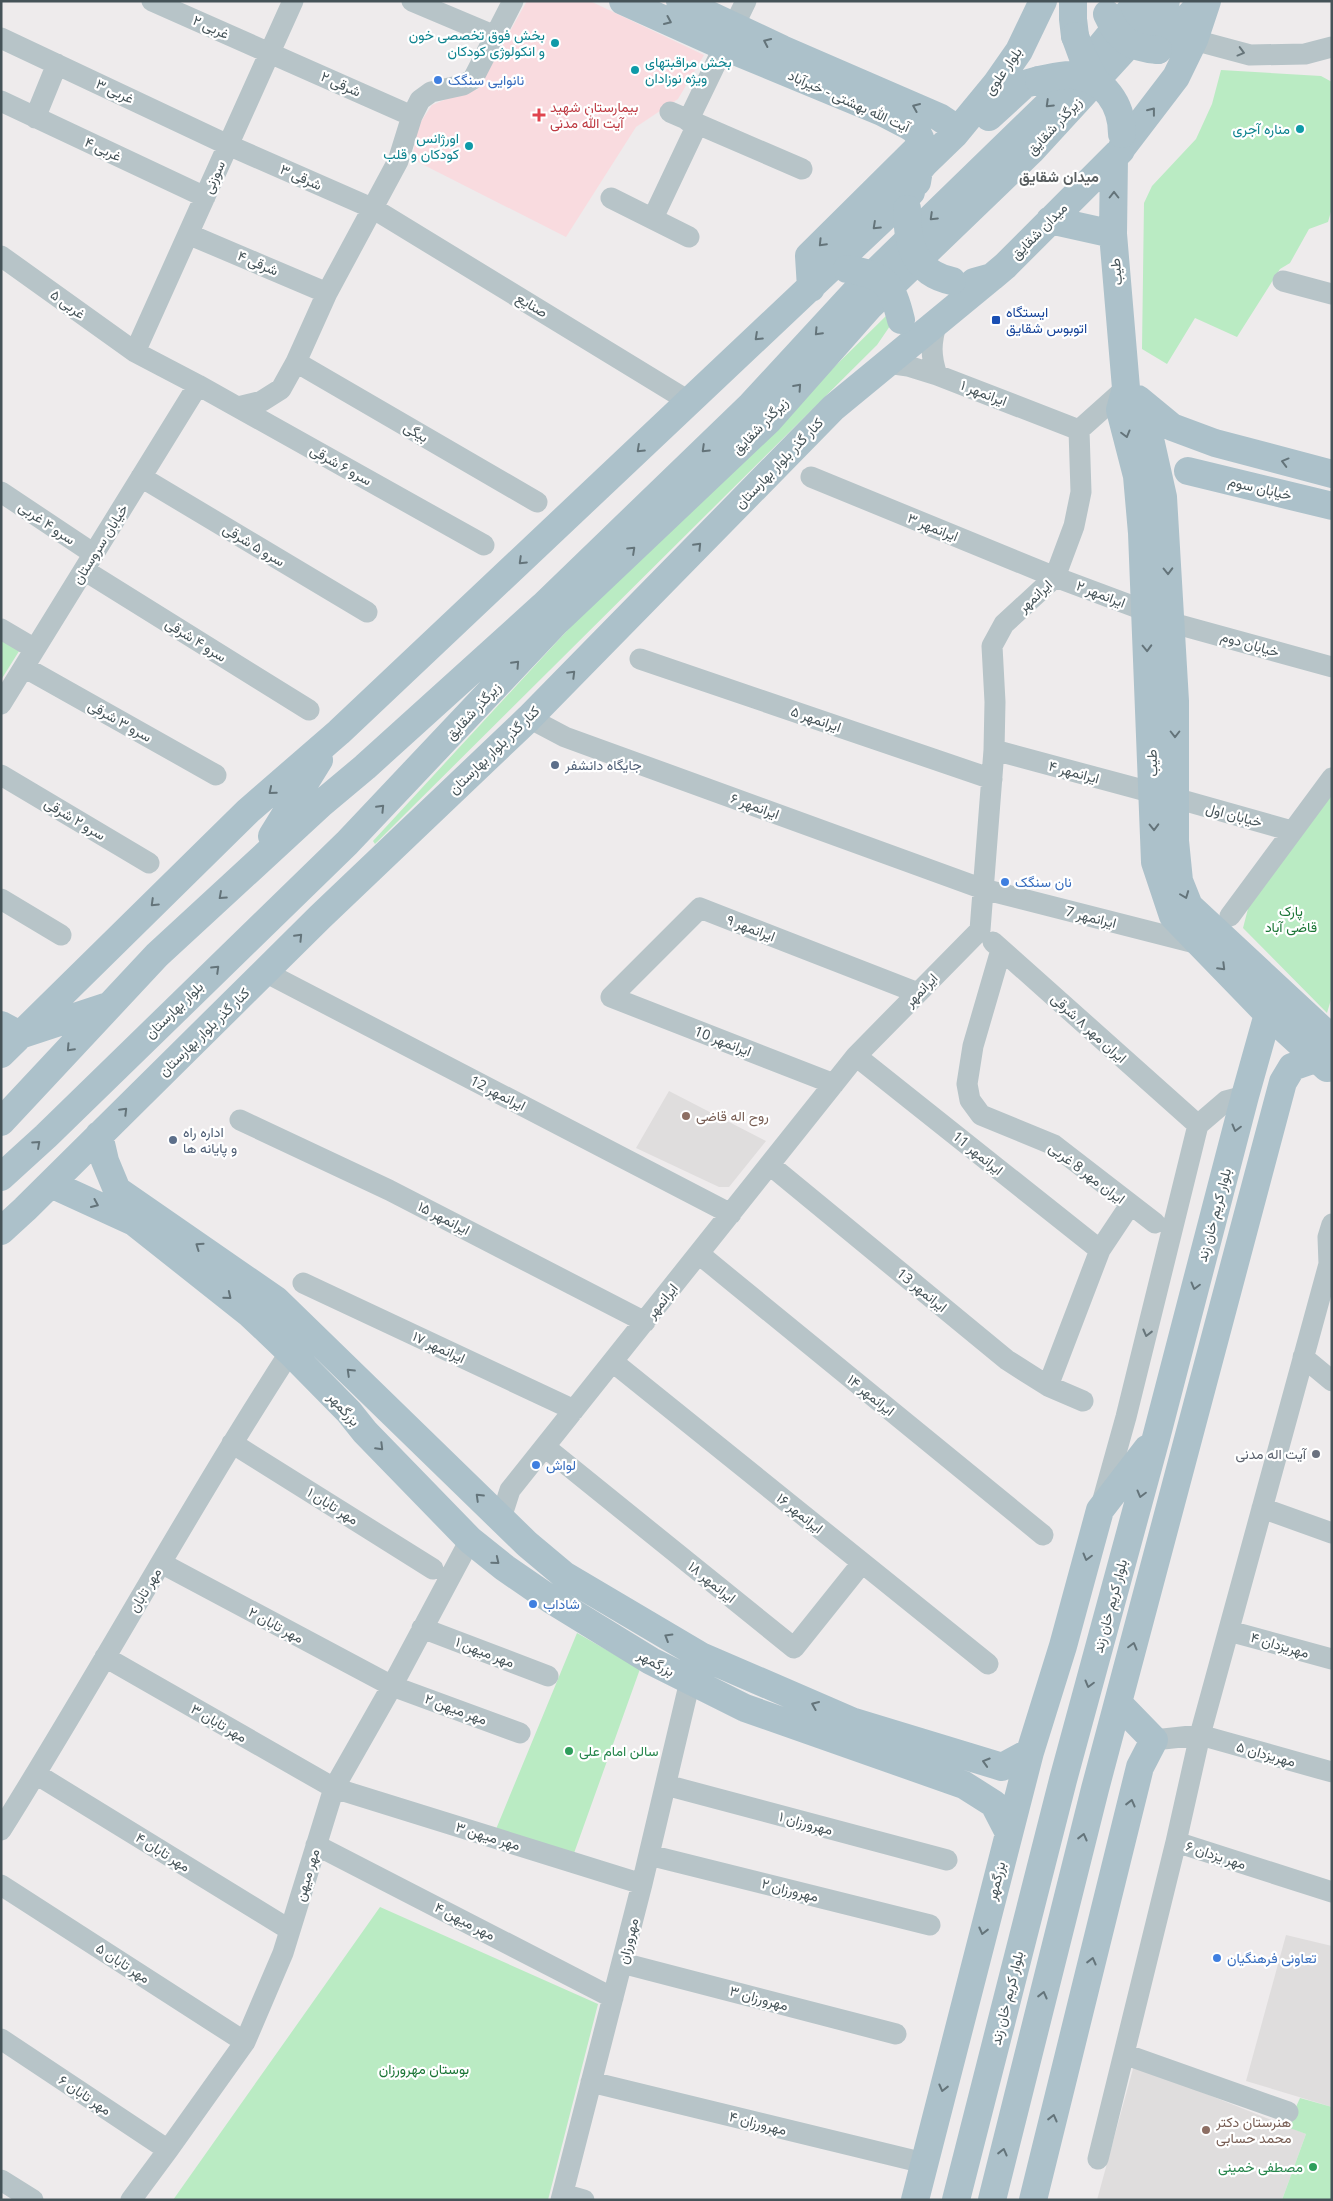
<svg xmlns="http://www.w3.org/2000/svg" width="1333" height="2201" viewBox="0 0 1333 2201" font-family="'Noto Sans',Vazirmatn,sans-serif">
  <rect width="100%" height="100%" fill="#eeebec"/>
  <!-- education -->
  <path fill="#dfdddd" d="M669,1091L766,1141L729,1187H719L636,1148Z
    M1286,1935L1332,1946V2107L1246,2081Z
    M1134,2065L1306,2134L1282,2200H1097Z"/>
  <!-- medical -->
  <path fill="#f9dbdf" d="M527,1H590L704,55L678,99L636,127L566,237L412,159L418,126L432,105L468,90H477Z"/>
  <!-- green -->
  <path fill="#baebc3" d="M1221,70L1321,76L1332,82V208L1328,222L1309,229L1290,263L1280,269L1237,337L1195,318L1167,364L1142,349L1144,203L1152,186L1196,139L1212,104Z
    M887,315L890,326L877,345L375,844L373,841L575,622Z
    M1,636L21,648L1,680Z
    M1332,792V996L1327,1013L1243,928L1250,901Z
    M577,1633L640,1669L573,1856L494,1834Z
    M380,1907L598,2004L548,2200H173Z
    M1300,2098L1332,2107V2200H1282L1306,2134L1287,2127Z"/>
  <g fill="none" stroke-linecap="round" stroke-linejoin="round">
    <!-- minor -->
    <path stroke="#b7c4c8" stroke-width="21" d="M152,1L412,116
      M412,1L495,36
      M1,38L228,145L374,209L690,402
      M1194,40L1250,55L1305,54L1332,47
      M1,101L205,197
      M670,112L802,169
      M35,118L57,64
      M688,121L746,1
      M611,198L689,237
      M653,218L697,125
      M188,234L327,293
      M1,256L135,352L198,385L484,545
      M1283,281L1332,294
      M937,321C931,342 930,355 937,375
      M135,352L293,1
      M296,362L537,502
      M887,363L908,366L937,375L1079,430
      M238,407L262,401L281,389L296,362L327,293L398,161L412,116L420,100L431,92L463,85L473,79L513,1
      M141,477L367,612
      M811,477L1055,577L1146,611
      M1,492L94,554
      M84,570L309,710
      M1169,622L1332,667
      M1,629L35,649
      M640,659L992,779
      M24,667L216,775
      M1,704L198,385
      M529,718L565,737L983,889L1199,944
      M994,750L1154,793
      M1,775L149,863
      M1175,798L1292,831
      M1,899L61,935
      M1230,916L1332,778
      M993,942L1198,1125
      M1001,950L973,1046L967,1084L970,1100L981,1115L1054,1145L1155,1223
      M265,972L731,1214
      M856,1056L1100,1250
      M834,1084L611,997L700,908L918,993
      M240,1120L389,1190L645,1322
      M770,1165L1007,1360L1048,1386L1083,1401
      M1332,1224L1328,1237L1329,1264L1200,1735L1176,1842L1332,1892
      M699,1254L1043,1535
      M303,1283L574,1410
      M1303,1357L1332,1381
      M613,1362L988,1664
      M1048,1386L1100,1250L1130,1205
      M232,1443L433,1569
      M545,1447L794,1648L862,1563
      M1102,1503L1126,1417L1198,1125L1226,1101L1245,1096
      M1262,1508L1332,1533
      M501,1518L510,1490L856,1056L980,930L994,750L995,702L992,646L1004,624L1055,577L1074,526L1081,492L1079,430L1126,388
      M161,1563L392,1686L520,1733
      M422,1628L548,1676
      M1229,1631L1332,1659
      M105,1657L334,1788L642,1884
      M1154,1740L1200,1735L1332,1772
      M36,1774L290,1930
      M666,1785L947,1860
      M1,1830C100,1672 189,1508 290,1352
      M316,1845L613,1998
      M649,1855L930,1925
      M1,1885L245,2042
      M622,1963L896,2034
      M1,2039L168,2150
      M1124,2054L1288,2112
      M591,2082L924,2163
      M1098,2159L1176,1842
      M1,2180L33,2200
      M563,2194L584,2200
      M131,2200L168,2150L245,2042L283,1953L334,1788L392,1686L470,1540
      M561,2200L642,1884L690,1681"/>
    <!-- major -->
    <path stroke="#acc1ca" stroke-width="28" d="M623,1L725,47L882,112L907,125L915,130L920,138L918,148L809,256L811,288
      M680,1L782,49L939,117L948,123L954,135
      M1073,1V19L1075,36
      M1158,50L1201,3
      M989,117L1025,84L1039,80
      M1121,149L1176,77L1194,40L1207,1
      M1114,157L1113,234L1126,388L1120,410L1137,476L1142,533L1155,862L1173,916L1268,1014L1327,1068
      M917,182L919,170L924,164L954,135L996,84L1019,51L1043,1
      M1050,220L1113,234
      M974,282L992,277L1005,266L1121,150
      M1138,399L1172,427L1215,443L1332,474
      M1142,403L1163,497L1175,701V841L1179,881L1189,906L1332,1039
      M1188,471L1332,506
      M272,836L319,760
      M1,1025L20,1035L105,1007
      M1,1054L248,811L339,732L911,192
      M1,1122L157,955L322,803L365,767L543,606L751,405L859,288L1072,81L1138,1
      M99,1135L105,1161L117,1190L276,1300L527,1544L564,1575L701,1656L854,1722L1002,1767L1030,1752
      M1,1177L46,1136L347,843L557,621L769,420L869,307L1031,151L1142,30L1166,1
      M51,1184L134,1222L250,1314L290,1352L349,1412L365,1432L470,1540L505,1568L550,1599L651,1661L745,1708L964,1785L994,1804L1009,1833
      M1,1231L25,1209L320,917L529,718L833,408L992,277
      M915,2200L1030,1752L1063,1646L1100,1510L1147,1449
      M956,2200L1063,1780L1156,1438L1245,1096L1268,1014L1285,997
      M992,2200L1095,1789L1283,1082L1292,1067L1332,1053
      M1033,2200L1140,1767L1154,1740L1118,1703"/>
    <!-- major-bridge -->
    <path stroke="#acc1ca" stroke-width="28" d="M1107,14C1118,39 1130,48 1158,50
      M1075,36L1082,55L1096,83
      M1039,80C1050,78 1062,74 1073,75C1105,78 1122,105 1122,134
      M907,209C907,244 914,273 952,281
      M847,269C885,275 892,283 901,320"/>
  </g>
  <!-- one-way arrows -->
  <defs><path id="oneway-chevron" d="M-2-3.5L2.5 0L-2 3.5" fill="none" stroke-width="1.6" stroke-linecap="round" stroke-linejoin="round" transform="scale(1.25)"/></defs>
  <g stroke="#64747a">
    <use href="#oneway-chevron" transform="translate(668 21) rotate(24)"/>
    <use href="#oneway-chevron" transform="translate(767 42) rotate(-155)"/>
    <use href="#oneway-chevron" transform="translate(1049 104) rotate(136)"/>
    <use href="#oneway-chevron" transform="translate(916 107) rotate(-157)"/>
    <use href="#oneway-chevron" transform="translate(1152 111) rotate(-52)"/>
    <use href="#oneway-chevron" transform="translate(1114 195) rotate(-90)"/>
    <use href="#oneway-chevron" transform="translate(933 217) rotate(136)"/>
    <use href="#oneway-chevron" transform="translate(876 226) rotate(137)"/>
    <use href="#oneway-chevron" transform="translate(822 243) rotate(134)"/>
    <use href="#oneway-chevron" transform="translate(818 332) rotate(133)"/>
    <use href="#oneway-chevron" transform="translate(758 337) rotate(137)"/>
    <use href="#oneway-chevron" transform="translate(798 387) rotate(-48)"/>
    <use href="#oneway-chevron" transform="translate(1126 434) rotate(75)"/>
    <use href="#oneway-chevron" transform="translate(640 449) rotate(137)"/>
    <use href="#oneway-chevron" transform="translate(705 449) rotate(136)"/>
    <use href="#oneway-chevron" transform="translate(1285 462) rotate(-165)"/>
    <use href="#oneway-chevron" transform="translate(698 546) rotate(-46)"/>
    <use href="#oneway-chevron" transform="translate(632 550) rotate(-43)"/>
    <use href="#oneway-chevron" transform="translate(522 561) rotate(136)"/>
    <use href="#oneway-chevron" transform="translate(1168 571) rotate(89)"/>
    <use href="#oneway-chevron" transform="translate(1147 648) rotate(88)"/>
    <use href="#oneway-chevron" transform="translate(516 664) rotate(-47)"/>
    <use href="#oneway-chevron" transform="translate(572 674) rotate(-45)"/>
    <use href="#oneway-chevron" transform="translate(1175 734) rotate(90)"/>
    <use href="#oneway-chevron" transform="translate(272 791) rotate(140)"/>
    <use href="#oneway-chevron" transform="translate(381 808) rotate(-46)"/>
    <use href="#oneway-chevron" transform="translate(1154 827) rotate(89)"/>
    <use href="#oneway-chevron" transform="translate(1185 895) rotate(69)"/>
    <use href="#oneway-chevron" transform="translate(222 896) rotate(138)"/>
    <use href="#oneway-chevron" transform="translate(154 903) rotate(136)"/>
    <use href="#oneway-chevron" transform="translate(299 937) rotate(-46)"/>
    <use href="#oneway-chevron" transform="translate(1222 967) rotate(45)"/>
    <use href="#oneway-chevron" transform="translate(216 969) rotate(-44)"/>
    <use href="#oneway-chevron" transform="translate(70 1048) rotate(133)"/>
    <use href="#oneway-chevron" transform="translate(124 1111) rotate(-45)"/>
    <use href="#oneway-chevron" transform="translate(1236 1128) rotate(105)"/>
    <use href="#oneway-chevron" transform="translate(37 1144) rotate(-42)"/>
    <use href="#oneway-chevron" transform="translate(95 1204) rotate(24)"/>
    <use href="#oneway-chevron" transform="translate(199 1246) rotate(-145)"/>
    <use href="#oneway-chevron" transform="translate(1195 1286) rotate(105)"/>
    <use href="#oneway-chevron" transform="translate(228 1296) rotate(39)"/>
    <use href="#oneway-chevron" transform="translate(350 1372) rotate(-136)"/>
    <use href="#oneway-chevron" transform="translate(380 1447) rotate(45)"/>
    <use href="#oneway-chevron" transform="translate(1141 1494) rotate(105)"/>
    <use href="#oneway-chevron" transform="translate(479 1497) rotate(-136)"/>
    <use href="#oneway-chevron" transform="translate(1087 1557) rotate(105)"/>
    <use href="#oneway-chevron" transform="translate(496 1561) rotate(39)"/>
    <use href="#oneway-chevron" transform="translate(668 1637) rotate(-149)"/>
    <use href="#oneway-chevron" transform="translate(1133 1646) rotate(-75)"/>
    <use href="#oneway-chevron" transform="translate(1089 1684) rotate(105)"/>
    <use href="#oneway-chevron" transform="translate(815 1705) rotate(-157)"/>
    <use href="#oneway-chevron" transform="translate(986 1762) rotate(-163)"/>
    <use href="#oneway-chevron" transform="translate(1131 1803) rotate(-76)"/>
    <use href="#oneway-chevron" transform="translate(1083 1837) rotate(-76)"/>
    <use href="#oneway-chevron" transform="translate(983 1931) rotate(104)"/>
    <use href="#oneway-chevron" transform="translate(1092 1961) rotate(-76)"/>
    <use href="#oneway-chevron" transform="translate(1043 1995) rotate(-76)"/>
    <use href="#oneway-chevron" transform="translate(943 2088) rotate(104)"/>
    <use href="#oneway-chevron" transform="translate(1053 2118) rotate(-76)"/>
    <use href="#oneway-chevron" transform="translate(1003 2152) rotate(-76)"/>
  </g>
  <g stroke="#67757a">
    <use href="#oneway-chevron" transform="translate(1241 52) rotate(15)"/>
    <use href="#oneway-chevron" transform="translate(1147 1333) rotate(104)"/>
  </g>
  <!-- markers -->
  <g fill="#0f9aa8" stroke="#fff" stroke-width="2">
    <circle cx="555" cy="43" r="5"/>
    <circle cx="635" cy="70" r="5"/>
    <circle cx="1300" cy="129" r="5"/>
    <circle cx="469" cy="146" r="5"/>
  </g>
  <g fill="#3f7fe0" stroke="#fff" stroke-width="2">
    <circle cx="438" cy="80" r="5"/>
    <circle cx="1005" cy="882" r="5"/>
    <circle cx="536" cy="1465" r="5"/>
    <circle cx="533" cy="1604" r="5"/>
    <circle cx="1217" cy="1958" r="5"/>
  </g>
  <path fill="#e0444e" stroke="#fff" stroke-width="2" d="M536.5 107.5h5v5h5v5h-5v5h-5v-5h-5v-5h5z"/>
  <rect fill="#1a4fb4" stroke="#fff" stroke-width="2" x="991" y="315" width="10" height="10" rx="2.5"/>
  <g fill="#5c6f8a" stroke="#fff" stroke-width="2">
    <circle cx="555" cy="765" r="5"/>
    <circle cx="173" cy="1140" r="5"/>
  </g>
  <g fill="#8d6e63" stroke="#fff" stroke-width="2">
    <circle cx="686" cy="1116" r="5"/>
    <circle cx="1206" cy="2130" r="5"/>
  </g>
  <circle fill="#6b7280" stroke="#fff" stroke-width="2" cx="1316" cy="1454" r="5"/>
  <g fill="#2e9e5b" stroke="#fff" stroke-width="2">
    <circle cx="569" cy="1751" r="5"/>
    <circle cx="1313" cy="2167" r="5"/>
  </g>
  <g text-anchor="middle" stroke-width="4.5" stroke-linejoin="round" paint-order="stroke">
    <!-- street labels -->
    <g font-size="14" fill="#455358" stroke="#fff">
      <text transform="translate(211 27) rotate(24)" y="5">غربی ۲</text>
      <text transform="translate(1003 71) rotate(-55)" y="5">بلوار علوی</text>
      <text transform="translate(341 84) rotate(24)" y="5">شرقی ۲</text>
      <text transform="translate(115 91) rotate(25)" y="5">غربی ۳</text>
      <text transform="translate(849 101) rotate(24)" y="5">آیت الله بهشتی - خیرآباد</text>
      <text transform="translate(1054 126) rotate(-47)" y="5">زیرگذر شقایق</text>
      <text transform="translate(103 149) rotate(25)" y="5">غربی ۴</text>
      <text transform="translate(214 177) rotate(-66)" y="5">سوزنی</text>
      <text transform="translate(301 177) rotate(24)" y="5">شرقی ۳</text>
      <text transform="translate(1039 231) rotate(-45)" y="5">میدان شقایق</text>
      <text transform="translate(258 263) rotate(23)" y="5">شرقی ۴</text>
      <text transform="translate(1116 272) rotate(-95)" y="5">طیب</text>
      <text transform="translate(68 304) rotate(36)" y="5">غربی ۵</text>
      <text transform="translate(532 305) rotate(31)" y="5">صنایع</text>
      <text transform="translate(984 393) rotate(21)" y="5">ایرانمهر ۱</text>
      <text transform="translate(760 426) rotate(-46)" y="5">زیرگذر شقایق</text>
      <text transform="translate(416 432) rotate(30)" y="5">بیگی</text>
      <text transform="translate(779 463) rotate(-46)" y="5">کنار گذر بلوار بهارستان</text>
      <text transform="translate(341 465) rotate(29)" y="5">سرو ۶ شرقی</text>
      <text transform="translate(1260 488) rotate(13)" y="5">خیابان سوم</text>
      <text transform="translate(47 523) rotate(34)" y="5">سرو ۴ غربی</text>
      <text transform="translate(933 527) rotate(22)" y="5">ایرانمهر ۳</text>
      <text transform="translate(100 544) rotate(-58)" y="5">خیابان سروستان</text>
      <text transform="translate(254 545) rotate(31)" y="5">سرو ۵ شرقی</text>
      <text transform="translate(1101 594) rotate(21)" y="5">ایرانمهر ۲</text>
      <text transform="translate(1035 596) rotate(-43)" y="5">ایرانمهر</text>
      <text transform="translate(196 640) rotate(32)" y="5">سرو ۴ شرقی</text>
      <text transform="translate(1250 644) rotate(16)" y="5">خیابان دوم</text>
      <text transform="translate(473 711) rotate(-47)" y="5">زیرگذر شقایق</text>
      <text transform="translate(816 719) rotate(19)" y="5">ایرانمهر ۵</text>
      <text transform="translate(120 721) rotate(29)" y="5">سرو ۳ شرقی</text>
      <text transform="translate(494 750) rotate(-44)" y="5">کنار گذر بلوار بهارستان</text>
      <text transform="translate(1152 763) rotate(-92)" y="5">طیب</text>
      <text transform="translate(1074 772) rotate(15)" y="5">ایرانمهر ۴</text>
      <text transform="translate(755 806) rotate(20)" y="5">ایرانمهر ۶</text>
      <text transform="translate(1234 815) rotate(15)" y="5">خیابان اول</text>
      <text transform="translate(75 819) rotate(31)" y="5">سرو ۲ شرقی</text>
      <text transform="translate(1091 917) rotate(14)" y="5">ایرانمهر 7</text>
      <text transform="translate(751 928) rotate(21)" y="5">ایرانمهر ۹</text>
      <text transform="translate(921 990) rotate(-46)" y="5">ایرانمهر</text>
      <text transform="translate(174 1010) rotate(-44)" y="5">بلوار بهارستان</text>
      <text transform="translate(1089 1028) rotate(42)" y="5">ایران مهر ٨ شرقی</text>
      <text transform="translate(204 1032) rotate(-44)" y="5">کنار گذر بلوار بهارستان</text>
      <text transform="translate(723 1041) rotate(21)" y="5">ایرانمهر 10</text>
      <text transform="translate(498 1093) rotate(27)" y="5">ایرانمهر 12</text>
      <text transform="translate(978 1153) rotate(39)" y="5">ایرانمهر 11</text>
      <text transform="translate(1087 1173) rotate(37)" y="5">ایران مهر 8 غربی</text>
      <text transform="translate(1214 1215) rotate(-75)" y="5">بلوار کریم خان زند</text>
      <text transform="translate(444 1218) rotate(27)" y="5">ایرانمهر ۱۵</text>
      <text transform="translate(922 1290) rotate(39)" y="5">ایرانمهر 13</text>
      <text transform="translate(662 1301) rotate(-51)" y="5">ایرانمهر</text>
      <text transform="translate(439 1347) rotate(25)" y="5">ایرانمهر ۱۷</text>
      <text transform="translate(871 1395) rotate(39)" y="5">ایرانمهر ۱۴</text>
      <text transform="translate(344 1409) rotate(48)" y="5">بزرگمهر</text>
      <text transform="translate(333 1506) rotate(32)" y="5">مهر تابان ۱</text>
      <text transform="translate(800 1513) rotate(39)" y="5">ایرانمهر ۱۶</text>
      <text transform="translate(712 1582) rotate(39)" y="5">ایرانمهر ۱۸</text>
      <text transform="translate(145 1590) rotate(-59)" y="5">مهر تابان</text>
      <text transform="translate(1110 1606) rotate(-75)" y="5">بلوار کریم خان زند</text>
      <text transform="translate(276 1625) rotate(28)" y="5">مهر تابان ۲</text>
      <text transform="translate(1280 1645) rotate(16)" y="5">مهریزدان ۴</text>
      <text transform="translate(485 1652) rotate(21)" y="5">مهر میهن ۱</text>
      <text transform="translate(656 1663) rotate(29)" y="5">بزرگمهر</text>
      <text transform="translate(456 1709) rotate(20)" y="5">مهر میهن ۲</text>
      <text transform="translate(219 1723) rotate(30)" y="5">مهر تابان ۳</text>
      <text transform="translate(1266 1754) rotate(15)" y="5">مهریزدان ۵</text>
      <text transform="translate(806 1823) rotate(15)" y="5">مهرورزان ۱</text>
      <text transform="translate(488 1836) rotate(17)" y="5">مهر میهن ۳</text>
      <text transform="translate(163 1852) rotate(32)" y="5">مهر تابان ۴</text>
      <text transform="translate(1216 1855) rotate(18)" y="5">مهر یزدان ۶</text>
      <text transform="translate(307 1875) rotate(-73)" y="5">مهر میهن</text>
      <text transform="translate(996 1881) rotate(-76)" y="5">بزرگمهر</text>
      <text transform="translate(790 1890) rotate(14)" y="5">مهرورزان ۲</text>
      <text transform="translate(465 1921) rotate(27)" y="5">مهر میهن ۴</text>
      <text transform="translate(628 1941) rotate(-76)" y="5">مهرورزان</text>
      <text transform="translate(123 1963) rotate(33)" y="5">مهر تابان ۵</text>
      <text transform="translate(759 1998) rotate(15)" y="5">مهرورزان ۳</text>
      <text transform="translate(1007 1998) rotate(-76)" y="5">بلوار کریم خان زند</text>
      <text transform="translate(85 2095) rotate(34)" y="5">مهر تابان ۶</text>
      <text transform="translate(758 2123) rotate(14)" y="5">مهرورزان ۴</text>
    </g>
    <!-- culture labels -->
    <g font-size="14" fill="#0d838f" stroke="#fff" text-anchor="end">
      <text x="545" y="40">بخش فوق تخصصی خون<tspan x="545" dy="16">و انکولوژی کودکان</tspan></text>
      <text x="645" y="67" text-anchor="start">بخش مراقبتهای<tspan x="645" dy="16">ویژه نوزادان</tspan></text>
      <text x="1290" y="134">مناره آجری</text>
      <text x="459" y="143">اورژانس<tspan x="459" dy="16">کودکان و قلب</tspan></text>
    </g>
    <!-- shop labels -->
    <g font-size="14" fill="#366cbe" stroke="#fff" text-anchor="start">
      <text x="448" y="85">نانوایی سنگک</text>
      <text x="1015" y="887">نان سنگک</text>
      <text x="546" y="1470">لواش</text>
      <text x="543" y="1609">شاداب</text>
      <text x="1227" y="1963">تعاونی فرهنگیان</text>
    </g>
    <!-- health labels -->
    <g font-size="14" fill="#be3a42" stroke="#fff" text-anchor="start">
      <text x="550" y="112">بیمارستان شهید<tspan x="550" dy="16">آیت الله مدنی</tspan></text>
    </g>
    <!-- transit labels -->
    <g font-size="14" fill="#164399" stroke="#fff" text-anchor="start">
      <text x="1006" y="317">ایستگاه<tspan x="1006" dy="16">اتوبوس شقایق</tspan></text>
    </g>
    <!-- service labels -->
    <g font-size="14" fill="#4e5e75" stroke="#fff" text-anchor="start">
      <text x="565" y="770">جایگاه دانشفر</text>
      <text x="183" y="1137">اداره راه<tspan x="183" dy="16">و پایانه ها</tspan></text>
    </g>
    <!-- park labels -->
    <g font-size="14" fill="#1a7535" stroke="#fff">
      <text x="1291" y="916">پارک<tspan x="1291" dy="16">قاضی آباد</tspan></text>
      <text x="424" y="2074">بوستان مهرورزان</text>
    </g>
    <!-- education labels -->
    <g font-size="14" fill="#785e54" stroke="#fff" text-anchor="start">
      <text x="696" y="1121">روح اله قاضی</text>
      <text x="1216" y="2127">هنرستان دکتر<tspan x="1216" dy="16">محمد حسابی</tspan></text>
    </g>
    <!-- worship labels -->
    <g font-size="14" fill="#5b616d" stroke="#fff" text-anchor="end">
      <text x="1306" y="1459">آیت اله مدنی</text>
    </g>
    <!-- leisure labels -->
    <g font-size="14" fill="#27864d" stroke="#fff" text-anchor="start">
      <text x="579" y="1756">سالن امام علی</text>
      <text x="1303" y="2172" text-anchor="end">مصطفی خمینی</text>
    </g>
    <!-- neighbourhood labels -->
    <g font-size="15" font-weight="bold" fill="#595e60" stroke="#fff">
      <text x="1059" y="182">میدان شقایق</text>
    </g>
  </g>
  <!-- border -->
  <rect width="1333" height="2201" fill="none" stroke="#455358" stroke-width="5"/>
</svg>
